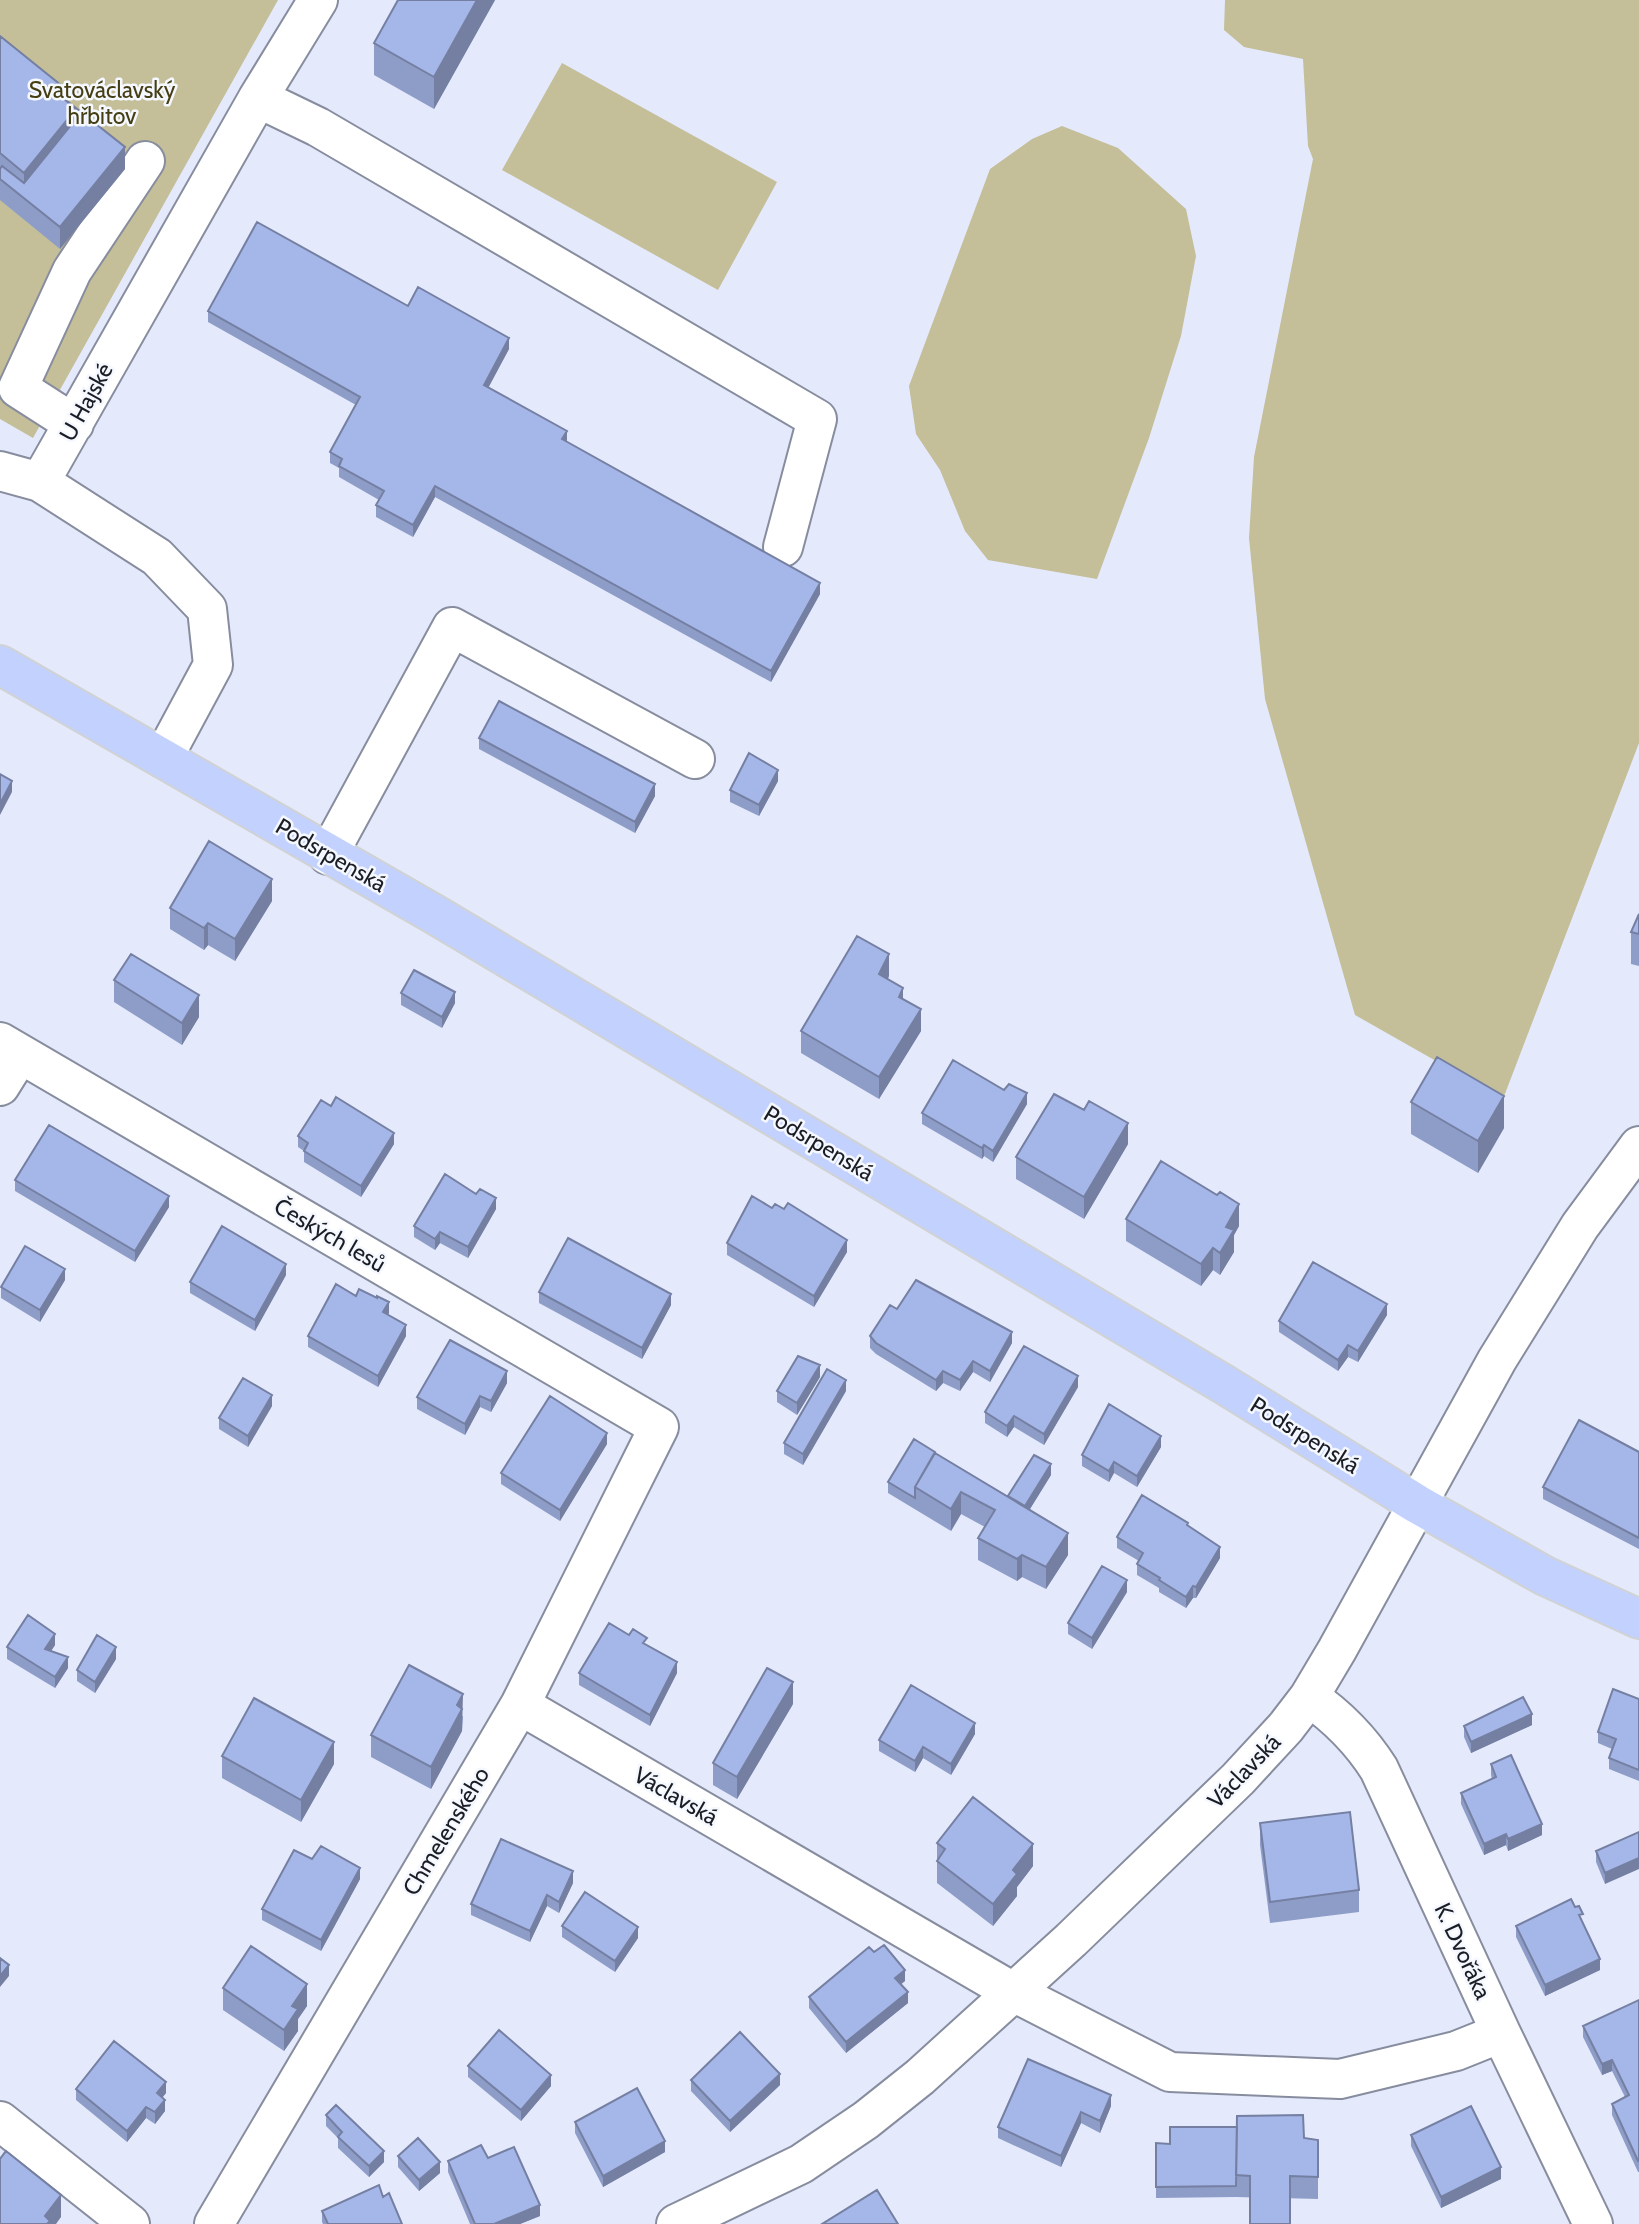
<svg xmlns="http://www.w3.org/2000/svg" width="1639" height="2224" viewBox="0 0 1639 2224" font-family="Cabin,sans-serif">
  <rect width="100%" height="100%" fill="#e4eafc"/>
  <!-- green -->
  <path fill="#c4be99" d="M0,0H278L33,438L0,419Z
    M1225,0H1639V743L1503,1099L1355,1015L1265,699L1249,538L1254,457L1313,159L1308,146L1303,59L1244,47L1224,30Z
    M562,63L777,182L718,290L502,170Z
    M1062,126L1118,148L1186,209L1196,256L1181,336L1149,438L1097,579L988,560L965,531L940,470L916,434L909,386L990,169L1032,139Z"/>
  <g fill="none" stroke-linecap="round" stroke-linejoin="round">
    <defs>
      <path id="minor" d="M258,98L318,127L817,419L783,547
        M74,424L18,388L72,271L145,161
        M0,471L40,482
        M163,758L213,665L207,609L157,557L40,482L258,98L318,0
        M328,855L452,627L695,759
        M0,1042L659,1427L520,1705L214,2224
        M0,1086L20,1054
        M1309,1697C1338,1717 1360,1739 1379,1769L1501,2033L1593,2224
        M520,1705L1013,1992L1170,2072L1340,2079L1456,2051L1501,2033
        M0,2121L130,2224
        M676,2224L801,2164L866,2120L920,2077L1071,1940L1238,1779L1286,1727L1309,1697L1337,1650L1497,1360L1580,1226L1639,1146"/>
      <path id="major" d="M0,665L434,914L1225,1385L1417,1504L1545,1576L1639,1619"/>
    </defs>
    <!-- minor casing -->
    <use href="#minor" stroke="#878d9e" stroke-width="42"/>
    <!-- major casing -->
    <use href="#major" stroke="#d1d2d3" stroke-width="42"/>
    <!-- minor -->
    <use href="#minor" stroke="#fff" stroke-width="38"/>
    <!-- major -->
    <use href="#major" stroke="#c2d1fe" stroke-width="38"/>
  </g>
  <!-- wall -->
  <path fill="#8e9dc8" d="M398,0H495L434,109L374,75V43Z
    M0,36L62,97L125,169L60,249L0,200Z
    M408,306L509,349L488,387L567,442L820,594L771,682L435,497L413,537L376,517V505L379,500L339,477V468L330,463V452L356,405L208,322V311Z
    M479,738L655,796L635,833L479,749Z
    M778,781L759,816L730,802V790Z
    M272,901L235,961L208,945L204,950L170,929V908Z
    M1639,914V966L1631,964V932Z
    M889,976L888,979L903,1000L921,1031L879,1099L801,1053V1031Z
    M114,980L199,1017L182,1045L114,1002Z
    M401,993L455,1003L442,1028L401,1005Z
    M1411,1102L1504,1128L1478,1173L1411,1134Z
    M1027,1104L993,1162L984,1156L982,1159L922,1124V1113Z
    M1084,1110L1128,1144L1084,1219L1016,1179V1157Z
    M298,1136L394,1144L361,1197L304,1162V1151L298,1147Z
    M15,1180L169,1207L135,1262L15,1191Z
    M476,1194L496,1209L468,1258L440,1243L435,1250L414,1237V1226Z
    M1126,1219L1239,1226L1234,1235V1252L1220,1275L1213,1270L1201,1286L1126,1241Z
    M727,1243L847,1252L814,1307L727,1255Z
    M286,1275L255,1331L190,1293V1282Z
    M65,1280L40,1322L1,1298V1287Z
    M539,1292L671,1305L642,1359L539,1303Z
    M897,1309L1012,1343L990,1382L973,1372L960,1391L943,1383L936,1391L876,1354L870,1348V1336Z
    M389,1313L388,1315L406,1336L378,1387L308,1347V1336Z
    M1387,1315L1358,1362L1348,1357L1338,1371L1279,1332V1321Z
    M820,1377L797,1415L777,1402V1391Z
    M507,1383L491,1412L480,1407L465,1435L417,1409V1397Z
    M1078,1387L1044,1445L1014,1427L1007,1437L985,1423V1412Z
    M846,1391L803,1465L784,1454V1443Z
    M272,1406L248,1447L219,1429V1418Z
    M607,1444L560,1521L501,1484V1473Z
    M1161,1447L1137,1487L1114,1473L1109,1482L1082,1466V1455Z
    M1639,1452V1549L1543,1499V1487Z
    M935,1453L1008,1496L1051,1475L1030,1509L1068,1555L1046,1589L1022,1577L1017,1581L978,1560V1538L985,1527L961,1514L951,1531L888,1493V1482Z
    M1188,1526L1220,1558L1196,1598H1193L1186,1608L1159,1592V1588L1137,1575V1564L1139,1561L1117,1548V1537Z
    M1127,1592L1092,1649L1068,1634V1623Z
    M55,1645L51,1651L68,1668L55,1688L7,1659V1647Z
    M647,1645L677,1673L650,1726L579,1685V1673Z
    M116,1659L95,1693L77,1681V1670Z
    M1639,1699V1781L1609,1769V1758L1612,1749L1598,1743V1732Z
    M793,1704L737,1799L713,1785V1763Z
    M463,1716L462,1731L431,1789L371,1757V1735Z
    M1532,1725L1471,1753L1464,1737V1726Z
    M975,1734L951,1775L923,1758L915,1772L879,1751V1740Z
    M222,1756L334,1764L301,1822L222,1778Z
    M1491,1764L1542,1835L1508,1851L1506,1845L1484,1855L1461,1804V1793L1492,1779L1491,1775Z
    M1260,1823L1359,1890V1912L1270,1923L1260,1845Z
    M1639,1832L1605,1884L1596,1862V1851Z
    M937,1843L1033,1866L1017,1887V1896L993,1926L937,1883Z
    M312,1859L360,1879L321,1951L262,1920V1909Z
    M573,1883L559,1913L547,1906L530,1942L471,1915V1904Z
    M1583,1922L1600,1970L1545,1996L1516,1937V1926Z
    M562,1926L638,1938L615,1972L562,1937Z
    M905,1981L901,1984L908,2003L846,2053L809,2008V1997Z
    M223,1988L307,2006L298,2019V2031L284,2051L223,2010Z
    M1639,2000V2172H1638L1612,2115V2104L1625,2097L1612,2071L1602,2075L1583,2037V2026Z
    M468,2066L551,2086L521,2121L468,2077Z
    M691,2080L780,2085L730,2132L691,2091Z
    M76,2089L166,2093L162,2098L165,2111L155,2124L146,2118L127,2142L76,2100Z
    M1111,2106L1100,2133L1081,2123L1061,2167L998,2138V2127Z
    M326,2115L384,2162L369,2177L338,2148V2138L326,2126Z
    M575,2122L665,2152L603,2187L575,2133Z
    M1411,2135L1501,2179L1441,2208L1411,2146Z
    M1304,2138L1318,2140V2199L1236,2197L1156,2198V2143L1170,2144Z
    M398,2156L440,2173L419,2191L398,2167Z
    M488,2158L540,2216L520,2224H470L448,2172V2161Z
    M383,2197L402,2224H323L322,2222V2211Z"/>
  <!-- shaded-wall -->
  <path fill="#747fa2" d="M477,0H495L434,109V77Z
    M62,86V108L57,93Z
    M76,109V141L24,198V173Z
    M125,147V169L60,249V227Z
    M509,338V349L484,396V385Z
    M567,431V442L562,439Z
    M435,486V497L413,537V525Z
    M820,583V594L771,682V671Z
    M778,770V781L759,816V805Z
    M12,781V792L0,815V804Z
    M655,784V796L635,833V822Z
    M272,879V901L235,961V939Z
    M208,923V945L204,950V928Z
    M889,954V976L879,996V974Z
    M903,988V1010L899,997Z
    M455,992V1003L442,1028V1017Z
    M199,995V1017L182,1045V1023Z
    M921,1009V1031L879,1099V1077Z
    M1027,1093V1104L993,1162V1151Z
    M1504,1096V1128L1478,1173V1141Z
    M1128,1123V1144L1084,1219V1197Z
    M394,1133V1144L361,1197V1186Z
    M984,1145V1156L982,1159V1148Z
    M169,1196V1207L135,1262V1251Z
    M496,1198V1209L468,1258V1247Z
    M1239,1204V1226L1234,1235V1252L1220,1275V1253L1226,1227Z
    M440,1232V1243L435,1250V1239Z
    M847,1240V1252L814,1307V1296Z
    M1213,1248V1270L1201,1286V1264Z
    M286,1264V1275L255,1331V1320Z
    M65,1269V1280L40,1322V1310Z
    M671,1294V1305L642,1359V1348Z
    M389,1302V1313L383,1323V1312Z
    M1387,1304V1315L1358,1362V1351Z
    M406,1325V1336L378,1387V1376Z
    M1012,1332V1343L990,1382V1371Z
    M1348,1345V1357L1338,1371V1360Z
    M973,1361V1372L960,1391V1380Z
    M820,1365V1377L797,1415V1403Z
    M507,1371V1383L491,1412V1401Z
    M943,1371V1383L936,1391V1380Z
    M1078,1376V1387L1044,1445V1434Z
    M846,1380V1391L803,1465V1454Z
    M272,1395V1406L248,1447V1436Z
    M480,1396V1407L465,1435V1424Z
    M1014,1416V1427L1007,1437V1426Z
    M607,1433V1444L560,1521V1510Z
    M1161,1436V1447L1137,1487V1476Z
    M1114,1462V1473L1109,1482V1471Z
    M1051,1464V1475L1020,1525V1514Z
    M961,1492V1514L951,1531V1509Z
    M1068,1533V1555L1046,1589V1567Z
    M1220,1547V1558L1196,1598V1587Z
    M1022,1555V1577L1017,1581V1559Z
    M1127,1580V1592L1092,1649V1638Z
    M1193,1586V1598L1186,1608V1597Z
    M55,1634V1645L45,1660V1649Z
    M116,1647V1659L95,1693V1682Z
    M68,1657V1668L55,1688V1677Z
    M677,1662V1673L650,1726V1715Z
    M793,1682V1704L737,1799V1777Z
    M463,1694L462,1731L431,1789V1767L457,1705Z
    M1532,1714V1725L1471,1753V1742Z
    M975,1723V1734L951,1775V1764Z
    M334,1742V1764L301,1822V1800Z
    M923,1747V1758L915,1772V1761Z
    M1542,1824V1835L1508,1851V1839Z
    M1506,1834V1845L1484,1855V1844Z
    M1033,1844V1866L1017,1887V1896L993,1926V1904L1013,1870Z
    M1639,1858V1869L1605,1884V1873Z
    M360,1868V1879L321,1951V1940Z
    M573,1871V1883L559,1913V1902Z
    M547,1895V1906L530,1942V1931Z
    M638,1927V1938L615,1972V1961Z
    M1600,1959V1970L1545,1996V1985Z
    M9,1965V1976L0,1987V1976Z
    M905,1970V1981L895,1989V1978Z
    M307,1984V2006L298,2019V2031L284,2051V2030L292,2006Z
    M908,1992V2003L846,2053V2042Z
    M1612,2060V2071L1602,2075V2064Z
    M780,2074V2085L730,2132V2121Z
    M551,2075V2086L521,2121V2110Z
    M166,2082V2093L157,2104V2093Z
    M1111,2095V2106L1100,2133V2121Z
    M165,2100V2111L155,2124V2112Z
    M146,2107V2118L127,2142V2131Z
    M1081,2112V2123L1061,2167V2156Z
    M665,2141V2152L603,2187V2176Z
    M384,2151V2162L369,2177V2166Z
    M440,2162V2173L419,2191V2180Z
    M1501,2167V2179L1441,2208V2197Z
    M61,2195V2217L56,2224H45V2216Z
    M540,2205V2216L520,2224H494Z"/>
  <!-- building -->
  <path fill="#a5b6e8" stroke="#747fa2" stroke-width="2" d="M398,0H477L434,77L374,43Z
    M0,36L62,86L57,93L76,109L24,173L0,153Z
    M62,97L125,147L60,227L0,179V169L2,166L24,183L76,119V109Z
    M257,222L408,306L418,287L509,338L484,385L567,431L562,439L820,583L771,671L435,486L413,525L376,505L384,491L339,466L342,459L330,452L360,397L208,311Z
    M499,701L655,784L635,822L479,738Z
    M749,753L778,770L759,805L730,790Z
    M0,774L12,781L0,804Z
    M209,841L272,879L235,939L208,923L204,928L170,908Z
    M1639,914V934L1631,932Z
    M857,936L889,954L879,974L903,988L899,997L921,1009L879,1077L801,1031Z
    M131,954L199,995L182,1023L114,980Z
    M414,970L455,992L442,1017L401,993Z
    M1437,1057L1504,1096L1478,1141L1411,1102Z
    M953,1060L1004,1090L1009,1084L1027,1093L993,1151L984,1145L982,1148L922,1113Z
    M1054,1094L1084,1110L1089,1101L1128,1123L1084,1197L1016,1157Z
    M336,1097L394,1133L361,1186L304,1151L308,1143L298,1136L321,1100L331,1106Z
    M49,1125L169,1196L135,1251L15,1180Z
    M1161,1161L1217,1195L1220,1192L1239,1204L1226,1227L1234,1230L1220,1253L1213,1248L1201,1264L1126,1219Z
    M445,1174L476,1194L480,1189L496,1198L468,1247L440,1232L435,1239L414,1226Z
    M752,1196L772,1208L775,1204L784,1209L788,1203L847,1240L814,1296L727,1243Z
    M222,1226L286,1264L255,1320L190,1282Z
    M568,1238L671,1294L642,1348L539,1292Z
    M25,1246L65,1269L40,1310L1,1287Z
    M1313,1262L1387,1304L1358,1351L1348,1345L1338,1360L1279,1321Z
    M916,1280L1012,1332L990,1371L973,1361L960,1380L943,1371L936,1380L876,1343L870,1336L890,1305L897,1309Z
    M336,1284L356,1296L359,1289L377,1298V1296L389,1302L383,1312L406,1325L378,1376L308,1336Z
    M450,1340L507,1371L491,1401L480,1396L465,1424L417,1397Z
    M1024,1346L1078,1376L1044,1434L1014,1416L1007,1426L985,1412Z
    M798,1356L820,1365L797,1403L777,1391Z
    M827,1369L846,1380L803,1454L784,1443Z
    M243,1378L272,1395L248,1436L219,1418Z
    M550,1396L607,1433L560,1510L501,1473Z
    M1109,1404L1161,1436L1137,1476L1114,1462L1109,1471L1082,1455Z
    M1579,1420L1639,1452V1538L1543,1487Z
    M914,1439L935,1452L915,1487V1498L888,1482Z
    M935,1453L1068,1533L1046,1567L1022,1555L1017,1559L978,1538L995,1510L961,1492L951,1509L915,1487Z
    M1034,1455L1051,1464L1025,1506L1008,1496Z
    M1142,1495L1188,1523L1187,1525L1220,1547L1196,1587L1193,1586L1186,1597L1159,1580L1160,1578L1137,1564L1143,1553L1117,1537Z
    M1102,1566L1127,1580L1092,1638L1068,1623Z
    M28,1615L55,1634L45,1649L68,1657L55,1677L7,1647Z
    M609,1623L629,1635L633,1629L647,1638L643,1643L677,1662L650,1715L579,1673Z
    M97,1635L116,1647L95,1682L77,1670Z
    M409,1665L463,1694L457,1705L462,1709L431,1767L371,1735Z
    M767,1668L793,1682L737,1777L713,1763Z
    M911,1685L975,1723L951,1764L923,1747L915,1761L879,1740Z
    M1613,1689L1639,1699V1770L1609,1758L1616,1739L1598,1732Z
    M1523,1697L1532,1714L1471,1742L1464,1726Z
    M254,1698L334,1742L301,1800L222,1756Z
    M1511,1755L1542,1824L1508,1839L1506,1834L1484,1844L1461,1793L1496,1777L1491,1764Z
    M973,1797L1033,1844L1013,1870L1017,1874L993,1904L937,1861L945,1849L937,1843Z
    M1350,1812L1359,1890L1270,1902L1260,1823Z
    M1639,1832V1858L1605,1873L1596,1851Z
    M501,1839L573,1871L559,1902L547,1895L530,1931L471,1904Z
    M321,1846L360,1868L321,1940L262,1909L294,1850L312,1859Z
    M585,1892L638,1927L615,1961L562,1926Z
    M1571,1899L1575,1907L1579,1906L1583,1914L1579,1915L1600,1959L1545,1985L1516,1926Z
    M884,1945L905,1970L895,1978L908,1992L846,2042L809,1997L869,1947L874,1952Z
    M251,1946L307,1984L292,2006L298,2009L284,2030L223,1988Z
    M0,1958L9,1965L0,1976Z
    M1639,2000V2161H1638L1612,2104L1629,2095L1612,2060L1602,2064L1583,2026Z
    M499,2030L551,2075L521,2110L468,2066Z
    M740,2032L780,2074L730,2121L691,2080Z
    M114,2041L166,2082L157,2093L165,2100L155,2112L146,2107L127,2131L76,2089Z
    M1028,2059L1111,2095L1100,2121L1081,2112L1061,2156L998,2127Z
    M637,2088L665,2141L603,2176L575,2122Z
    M336,2105L384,2151L369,2166L338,2137L342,2132L326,2115Z
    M1471,2106L1501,2167L1441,2197L1411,2135Z
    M1303,2115L1304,2138L1318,2140V2177L1290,2176V2224H1250V2176L1236,2175L1237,2116Z
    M1170,2127H1237L1236,2186L1156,2187V2143L1170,2144Z
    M418,2138L440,2162L419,2180L398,2156Z
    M481,2145L488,2158L514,2147L540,2205L494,2224H475L448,2161Z
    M6,2151L61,2195L45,2216L50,2221L47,2224H0V2159Z
    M379,2185L383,2197L389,2193L402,2224H328L322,2211Z
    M877,2190L898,2224H822Z"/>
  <g text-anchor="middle" stroke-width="5" stroke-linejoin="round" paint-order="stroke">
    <!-- park labels -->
    <g font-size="23" fill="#453e13" stroke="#f5f8ff">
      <text x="102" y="98">Svatováclavský<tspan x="102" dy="26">hřbitov</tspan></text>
    </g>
    <!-- street labels -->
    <g font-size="23" fill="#1b1d24" stroke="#f5f8ff">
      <text transform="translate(86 402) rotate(-61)" y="8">U Hajské</text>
      <text transform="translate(331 855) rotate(30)" y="8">Podsrpenská</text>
      <text transform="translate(819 1143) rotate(31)" y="8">Podsrpenská</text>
      <text transform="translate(330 1235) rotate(30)" y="8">Českých lesů</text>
      <text transform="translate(1305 1435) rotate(32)" y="8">Podsrpenská</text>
      <text transform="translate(1244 1771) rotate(-46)" y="8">Václavská</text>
      <text transform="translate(676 1796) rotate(30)" y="8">Václavská</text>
      <text transform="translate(446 1831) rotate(-59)" y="8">Chmelenského</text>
      <text transform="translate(1463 1951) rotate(65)" y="8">K. Dvořáka</text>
    </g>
  </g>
</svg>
